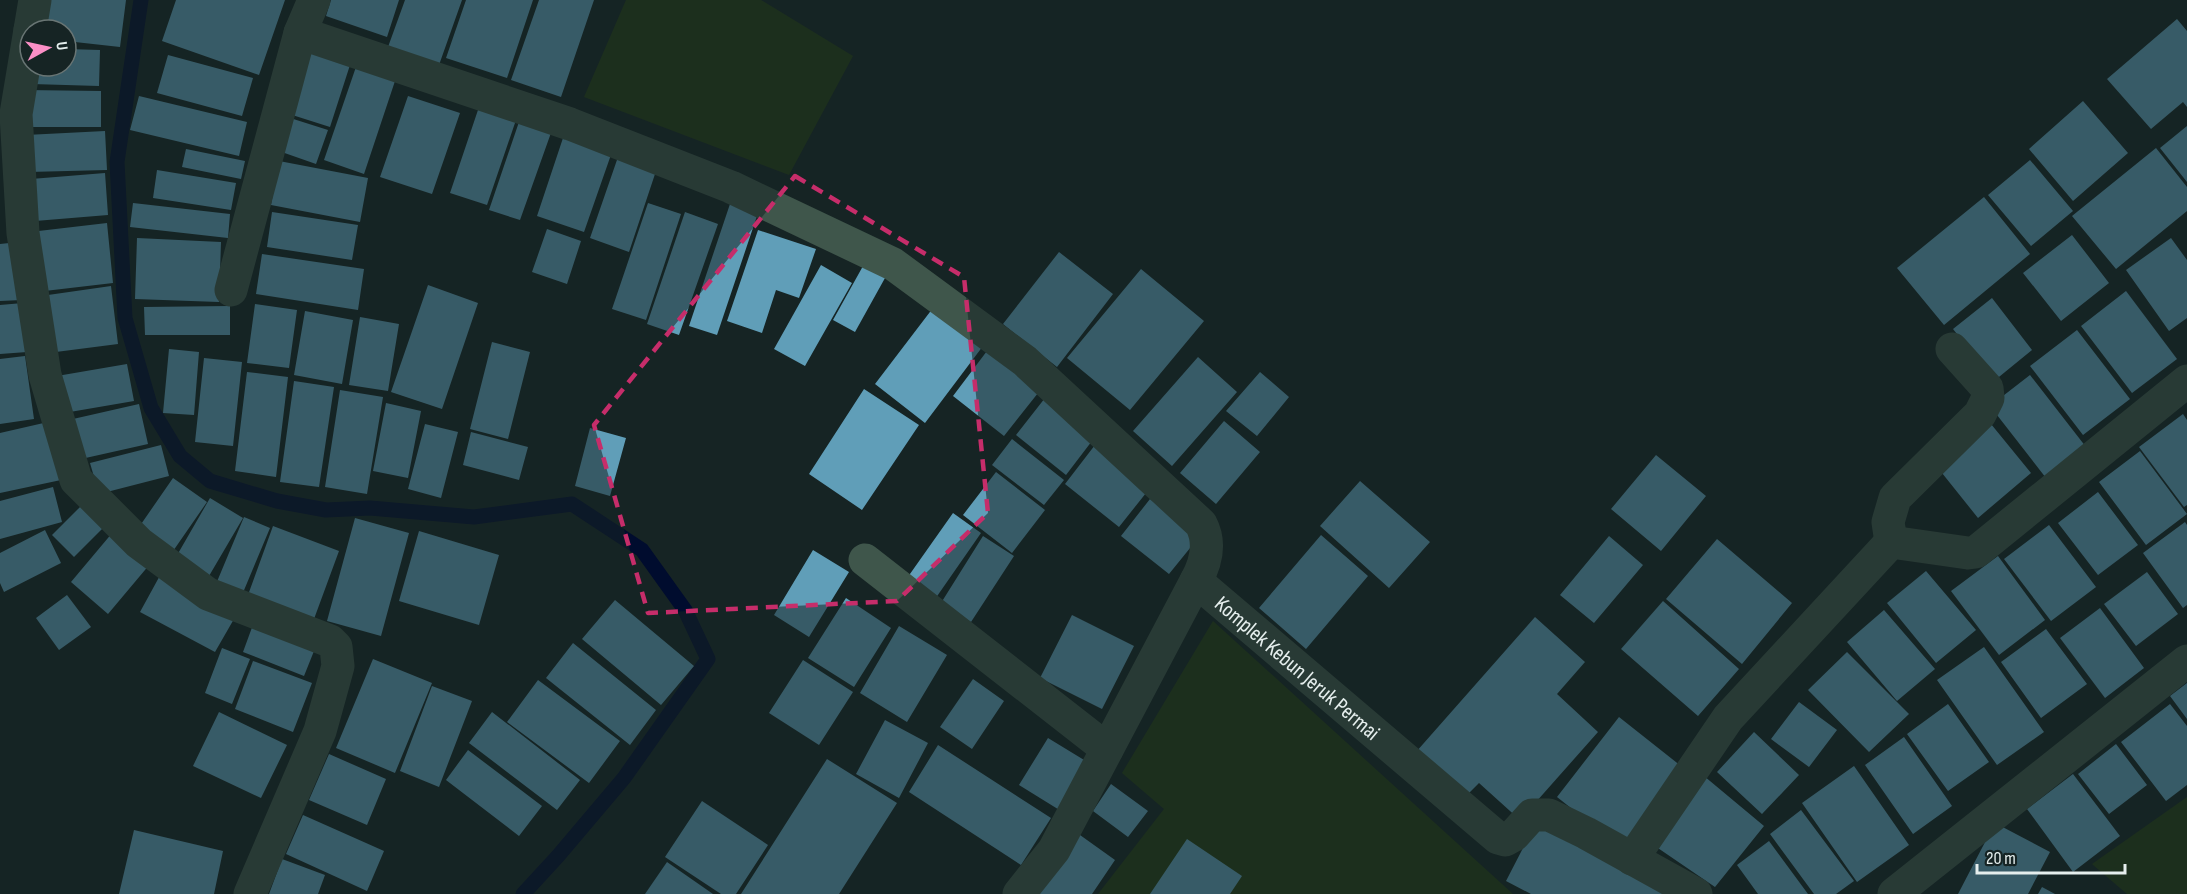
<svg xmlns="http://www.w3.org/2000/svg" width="2187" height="894" viewBox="0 0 2187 894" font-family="'Sofia Sans Condensed',sans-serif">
  <rect width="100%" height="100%" fill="#162424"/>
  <!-- green -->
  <path fill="#253d15" d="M626,0H761L853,56L789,175L584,97Z
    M1213,621L1513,894H1098L1164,809L1122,773Z
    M2187,797V894H2127L2092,864Z"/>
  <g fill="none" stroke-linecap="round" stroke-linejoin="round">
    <!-- stream -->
    <path stroke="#000c2e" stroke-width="15" d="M141,0L117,162L125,318L151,408L180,456L210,481L277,501L326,510L370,508L474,517L572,504L642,550L685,610L708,659L624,778L558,856L523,894"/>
  </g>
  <!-- building -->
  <path fill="#609eb8" d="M43,0H126L120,47L66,41V30H40Z
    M176,0H285L259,75L162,41Z
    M331,0H399L387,37L326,16Z
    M405,0H462L439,65L388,47Z
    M466,0H533L507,78L446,58Z
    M539,0H594L561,97L511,80Z
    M2177,19L2187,31V107L2183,102L2151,129L2107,79Z
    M66,49L100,50L99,86L32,84L33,66H66Z
    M307,50L350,65L330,127L286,113Z
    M168,55L253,78L242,116L157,93Z
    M357,64L396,78L364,174L324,160Z
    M24,90L101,91V127H24Z
    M139,96L247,122L239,156L130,130Z
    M408,96L460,113L432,194L380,177Z
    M2083,101L2128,153L2073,201L2029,149Z
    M479,107L516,120L487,205L450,193Z
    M287,117L328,130L316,164L276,150Z
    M520,119L552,130L520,220L489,210Z
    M2187,126V182L2160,148Z
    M105,131L107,170L28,172L26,135Z
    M565,132L613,149L584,232L537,216Z
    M2156,148L2187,187V211L2116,269L2072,216Z
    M186,149L245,161L241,179L182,167Z
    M618,157L656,171L629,252L590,238Z
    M2030,160L2073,211L2031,246L1988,195Z
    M279,161L368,178L360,222L271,205Z
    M157,170L236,183L231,210L153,198Z
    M105,173L108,215L35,221L31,179Z
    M1984,197L2030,254L1944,325L1897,268Z
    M731,201L759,210L717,335L689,326Z
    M133,203L230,214L228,238L130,227Z
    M648,203L681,214L646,320L612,309Z
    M272,212L358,225L352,260L267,247Z
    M685,212L718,224L679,335L647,324Z
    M107,223L113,283L36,292L30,232Z
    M547,229L581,241L567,284L532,272Z
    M758,230L816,249L799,298L776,290L762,333L727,321Z
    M2072,235L2109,283L2061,321L2023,273Z
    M137,238L221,242L219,302L135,299Z
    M2171,238L2187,260V318L2169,331L2126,270Z
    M19,242L22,300L0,301V244Z
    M1059,252L1113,294L1057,367L1003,324Z
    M262,254L364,269L358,310L256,294Z
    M868,257L890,269L855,332L833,320Z
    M821,265L852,283L805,366L774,349Z
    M1141,269L1204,321L1130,410L1067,358Z
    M428,285L478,303L442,409L391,392Z
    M111,286L118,344L48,353L41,296Z
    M2126,291L2177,359L2132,393L2081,326Z
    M1992,298L2032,350L1994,381L1953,329Z
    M23,303L27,352L0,354V305Z
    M255,304L297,310L289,368L247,363Z
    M936,304L986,342L925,423L875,384Z
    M230,306V335H145L144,307Z
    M305,311L353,320L342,384L294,375Z
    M360,317L399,324L388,391L349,385Z
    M2077,330L2130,399L2083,435L2030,366Z
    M492,342L530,352L508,439L470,429Z
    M990,347L1042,388L1004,436L953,396Z
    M169,349L199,352L194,415L163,413Z
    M25,356L34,419L0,424V359Z
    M1198,357L1237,392L1172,466L1133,431Z
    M204,358L242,362L233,446L195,442Z
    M127,364L134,401L64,413L57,376Z
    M247,372L288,377L276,477L235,471Z
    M1260,372L1289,397L1257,436L1226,411Z
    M2030,375L2086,447L2046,478L1990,406Z
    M294,381L334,387L319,487L280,482Z
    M864,389L919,425L862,510L809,474Z
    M340,390L383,397L367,494L325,487Z
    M1045,398L1095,437L1066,475L1016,435Z
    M386,403L421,411L408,478L373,471Z
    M139,404L148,444L81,459L73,419Z
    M2183,414L2187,420V505L2184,507L2139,447Z
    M1224,421L1260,452L1216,504L1180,473Z
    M48,422L61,480L0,493V433Z
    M425,424L458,432L441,498L408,489Z
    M1991,424L2031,473L1978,518L1938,468Z
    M590,428L626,438L610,496L575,486Z
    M471,432L528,447L519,480L463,465Z
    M1012,439L1064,480L1044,505L992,465Z
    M161,445L169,476L99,494L90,463Z
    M1095,445L1150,488L1119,527L1065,484Z
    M2140,451L2187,514L2146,545L2099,482Z
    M1656,455L1706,496L1661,551L1611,509Z
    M996,472L1045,510L1012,553L963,515Z
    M173,478L207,502L171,554L137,530Z
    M1360,481L1430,542L1389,588L1320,526Z
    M53,487L62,522L0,539V501Z
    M2098,492L2138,545L2098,575L2058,523Z
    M210,498L243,518L209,576L176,557Z
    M1150,499L1199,537L1169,574L1121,536Z
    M83,504L105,526L74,557L52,535Z
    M953,513L981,533L933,602L905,581Z
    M244,517L270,528L242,595L216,584Z
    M355,518L409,533L381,636L327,621Z
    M2185,522L2187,525V605L2183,608L2143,553Z
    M2049,525L2096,587L2051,621L2004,559Z
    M273,526L339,551L314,619L248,595Z
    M45,530L61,563L4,592L0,583V553Z
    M419,531L499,555L479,625L399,601Z
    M113,532L150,564L108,614L71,582Z
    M1321,535L1368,576L1306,649L1259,608Z
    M983,536L1014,556L971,622L941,603Z
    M1609,536L1643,565L1594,623L1560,595Z
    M1717,539L1792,603L1742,664L1666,599Z
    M813,550L849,572L809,637L774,615Z
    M1998,556L2045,620L1999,655L1951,591Z
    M163,570L238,612L215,652L140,612Z
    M1926,571L1976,630L1936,663L1887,603Z
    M2147,572L2178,614L2136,646L2104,604Z
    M67,595L91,627L59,650L36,618Z
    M846,598L891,628L854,687L808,658Z
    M615,600L694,666L661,705L582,639Z
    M1663,601L1739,669L1698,716L1621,649Z
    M2100,608L2144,668L2105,698L2060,638Z
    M1884,610L1935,669L1897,701L1847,642Z
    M1072,615L1134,646L1102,709L1040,678Z
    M1535,617L1585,662L1557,694L1598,732L1520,820L1479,783L1466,796L1416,752Z
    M254,622L316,646L304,676L243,652Z
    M899,626L947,655L907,722L860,693Z
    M2046,629L2087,684L2041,718L2001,662Z
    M573,643L656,710L630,745L546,678Z
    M1984,647L2044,732L1997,765L1937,680Z
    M222,648L250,659L232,704L205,693Z
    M1847,652L1909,714L1869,752L1808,690Z
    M373,659L432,683L395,773L336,748Z
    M803,660L853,692L819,745L769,713Z
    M253,661L312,683L293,732L235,709Z
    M973,679L1004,701L972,749L940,727Z
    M538,680L620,741L589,783L507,722Z
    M2187,683V719L2170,696Z
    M432,686L472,701L439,787L400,771Z
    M1799,702L1837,730L1809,767L1771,739Z
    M1948,704L1989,762L1948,791L1907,734Z
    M2170,704L2187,726V785L2166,801L2121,742Z
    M219,712L287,745L261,798L193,766Z
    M492,712L580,780L557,810L469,743Z
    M1619,717L1686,770L1624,850L1557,797Z
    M885,720L928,743L899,798L856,774Z
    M1754,732L1799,775L1762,814L1717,772Z
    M1904,737L1952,806L1913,834L1865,765Z
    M1048,738L1089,763L1061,811L1019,785Z
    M2116,744L2147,785L2109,814L2078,774Z
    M938,745L1051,818L1021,865L909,792Z
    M468,750L542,806L519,836L446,780Z
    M329,754L386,779L367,825L309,800Z
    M827,759L897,803L839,894H741Z
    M1854,766L1909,845L1857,882L1802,803Z
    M1698,771L1764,826L1715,887L1652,844Z
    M2073,774L2120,836L2073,872L2027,809Z
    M1111,784L1148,811L1128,837L1093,811Z
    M702,801L768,845L736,894H721L665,857Z
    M1801,810L1854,881L1836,894H1814L1770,834Z
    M303,815L384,851L367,891L286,854Z
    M1537,821L1664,894H1531L1506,881Z
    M1995,823L2050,852L2028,894H1958Z
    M134,830L223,851L214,894H119Z
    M1080,835L1115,860L1092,894H1039Z
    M1187,839L1242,876L1230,894H1150Z
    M1769,841L1808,894H1758L1737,865Z
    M282,859L325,875L318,894H269Z
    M667,862L713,894H645Z
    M2042,887L2055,894H2038Z"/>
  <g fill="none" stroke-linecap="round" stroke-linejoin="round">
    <!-- street -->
    <g stroke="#3f564b" stroke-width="33">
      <path d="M30,30L16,114L23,233L45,375L76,480L139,543L208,594L330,641L336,647L338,666L320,731L250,894"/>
      <path d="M30,30L35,0"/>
      <path d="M300,33L570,124L731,187L893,264L1025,361L1201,524C1211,543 1206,563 1196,581"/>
      <path d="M231,290L300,33L314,0"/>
      <path d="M1891,542L1888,522L1895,498L1980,414L1988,398L1987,388L1952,349"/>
      <path d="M865,560L1107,749"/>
      <path d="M1632,859L1728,718L1891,542L1968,553L1976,552L2187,381"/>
      <path id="s1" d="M1019,894L1054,850L1196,581L1498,838L1505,840L1514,835L1532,815H1549L1586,833L1696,894"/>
      <path d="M1894,894L2187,661"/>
    </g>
  </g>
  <!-- marked area -->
  <path d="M0 0H2187V894H0ZM795,176L964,277L988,513L897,601L648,613L594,425Z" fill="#162424" fill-opacity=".55" fill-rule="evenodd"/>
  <path fill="none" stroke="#c62d6a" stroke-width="4.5" stroke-dasharray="12 8" stroke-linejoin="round" d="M795,176L964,277L988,513L897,601L648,613L594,425Z"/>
  <g text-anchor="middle" stroke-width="6" stroke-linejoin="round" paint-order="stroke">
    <!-- street labels -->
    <g font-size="22" fill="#e5eeed" stroke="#162424">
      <text dy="8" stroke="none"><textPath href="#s1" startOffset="494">Komplek Kebun Jeruk Permai</textPath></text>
    </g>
  </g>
  <!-- north arrow -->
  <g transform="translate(48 48) rotate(82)"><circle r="28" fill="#162424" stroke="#697574" stroke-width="1.5"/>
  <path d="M0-4.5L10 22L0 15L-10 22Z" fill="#fb8fc6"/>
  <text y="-9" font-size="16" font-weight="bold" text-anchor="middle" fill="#e5eeed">U</text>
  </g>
  <!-- scale -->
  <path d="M1977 864v9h148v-9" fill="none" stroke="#e5eeed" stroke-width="3"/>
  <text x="1986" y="864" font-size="18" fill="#e5eeed" stroke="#162424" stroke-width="4.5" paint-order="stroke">20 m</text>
</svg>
